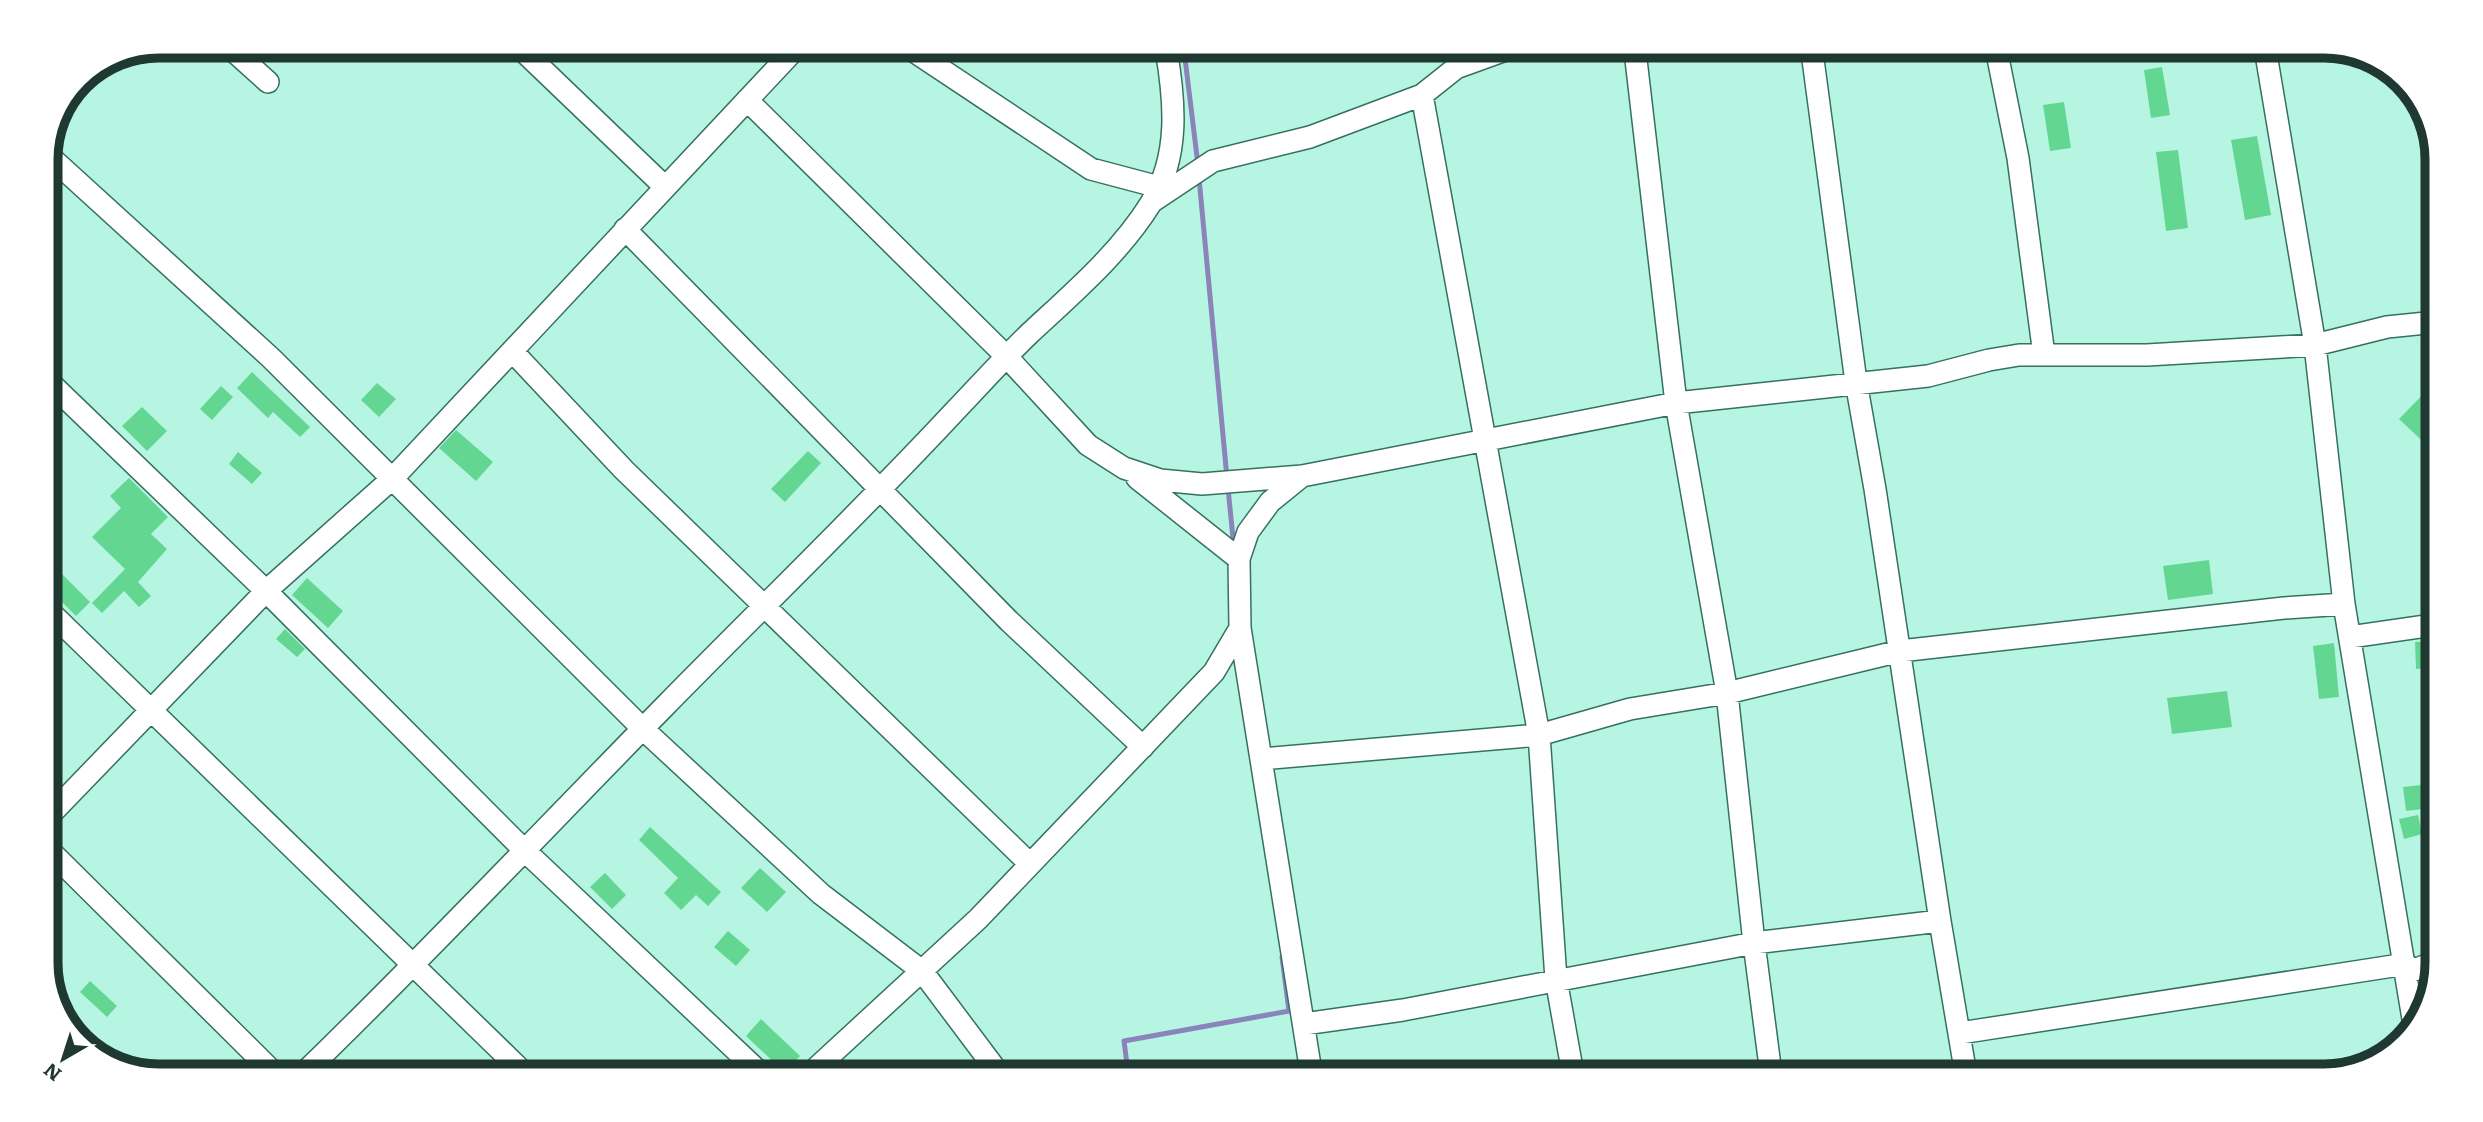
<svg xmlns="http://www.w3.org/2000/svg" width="2483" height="1122" viewBox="0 0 2483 1122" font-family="Literata,serif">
  <rect width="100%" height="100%" fill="#b7f5e3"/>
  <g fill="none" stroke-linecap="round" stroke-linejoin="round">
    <!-- stream -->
    <path stroke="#8a84bb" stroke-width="5" d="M1184,50L1198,165
      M1199,178L1227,478
      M1228,488L1234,548
      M1128,1072L1124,1041L1289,1011L1282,957"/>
  </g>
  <!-- building -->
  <path fill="#63d791" d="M2162,67L2170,115L2151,118L2144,70Z
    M2064,102L2071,148L2050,151L2043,105Z
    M2257,136L2271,215L2245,220L2231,140Z
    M2178,150L2188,228L2166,231L2156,152Z
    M252,372L310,427L300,437L273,412L268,418L237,388Z
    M2435,382L2434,435V452L2399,419Z
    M377,383L396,399L379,417L361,400Z
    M221,386L233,397L212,420L200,409Z
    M142,407L167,431L147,451L122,426Z
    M456,430L493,462L476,481L439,448Z
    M808,451L821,463L785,502L771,489Z
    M238,452L262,473L252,484L229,464Z
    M129,478L168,517L151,534L167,549L138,582L151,596L139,607L124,591L102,613L92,603L125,569L92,537L121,508L110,496Z
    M46,558L90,602L76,616L46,586Z
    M2209,560L2213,594L2168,600L2163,566Z
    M307,578L343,611L328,628L292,595Z
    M285,629L305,649L297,657L276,639Z
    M2432,641V668L2416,669L2415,642Z
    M2334,643L2339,697L2319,699L2313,646Z
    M2227,691L2232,727L2172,734L2167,698Z
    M2431,784V808L2406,811L2403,787Z
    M2418,815L2422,834L2404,839L2399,819Z
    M650,827L721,892L708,906L696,895L681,910L664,893L678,878L639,840Z
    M760,868L786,892L767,912L741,888Z
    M605,873L626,895L612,909L590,887Z
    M728,931L750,950L736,966L714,947Z
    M90,981L117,1006L107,1017L80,992Z
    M761,1019L800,1056L787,1070H782L746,1036Z"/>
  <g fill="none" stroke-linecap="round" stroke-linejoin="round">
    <defs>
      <path id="street" d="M228,46L268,82
        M519,47L664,186
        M909,48L1091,169L1159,187
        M1635,51L1676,403L1727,693L1754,943L1771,1074
        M1812,52L1856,382L1875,489L1940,921L1966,1075
        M1997,53L2018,158L2044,355
        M2266,54L2315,345L2344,604L2414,1025
        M1422,95L1539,735L1556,979L1573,1074
        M747,100L1006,356L1088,445L1124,468L1160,480L1202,484L1302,476L1676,403L1928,376L1989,360L2019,355H2147L2315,345L2387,327L2436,322
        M46,153L271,358L643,729L821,894L922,971L997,1071
        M1153,201L1213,161L1310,137L1422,95L1456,68L1503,51
        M625,229L1009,621L1143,747
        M512,351L624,470L1030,864
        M46,379L266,591L524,850L757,1070
        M1137,478L1239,559
        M46,608L520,1069
        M1240,628L1311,1072
        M2350,637L2433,625
        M1261,759L1539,735L1630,709L1727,693L1900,651L2284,608L2344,604
        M46,819L266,591L393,478L796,48
        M46,847L269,1068
        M2407,973L2429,964
        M1304,1024L1403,1010L1754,943L1940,921
        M1960,1033L2406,964
        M308,1069C430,951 546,827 665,706C761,608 860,513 954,412C979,386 1003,359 1030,333C1073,293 1120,253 1151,203C1180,156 1175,101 1166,49
        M813,1071L978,919L1214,672L1240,628L1239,559L1248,532L1270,502L1302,476"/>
    </defs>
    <!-- street casing -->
    <use href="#street" stroke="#357061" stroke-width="24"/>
    <!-- street -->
    <use href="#street" stroke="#fff" stroke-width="21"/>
  </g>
  <!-- crop -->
  <path d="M0 0H2483V1122H0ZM159 58H2324A101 101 0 0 1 2425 159V963A101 101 0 0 1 2324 1064H159A101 101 0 0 1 58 963V159A101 101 0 0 1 159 58Z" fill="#fff" fill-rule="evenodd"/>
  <path fill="none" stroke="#1f3831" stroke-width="9" d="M159 58H2324A101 101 0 0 1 2425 159V963A101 101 0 0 1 2324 1064H159A101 101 0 0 1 58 963V159A101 101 0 0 1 159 58Z"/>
  <!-- north arrow -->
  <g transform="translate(63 1059) rotate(219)" stroke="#ffffff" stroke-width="5" paint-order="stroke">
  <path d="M0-5L12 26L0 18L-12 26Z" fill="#1f3831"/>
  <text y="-10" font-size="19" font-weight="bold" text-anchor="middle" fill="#1f3831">N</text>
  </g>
</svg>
